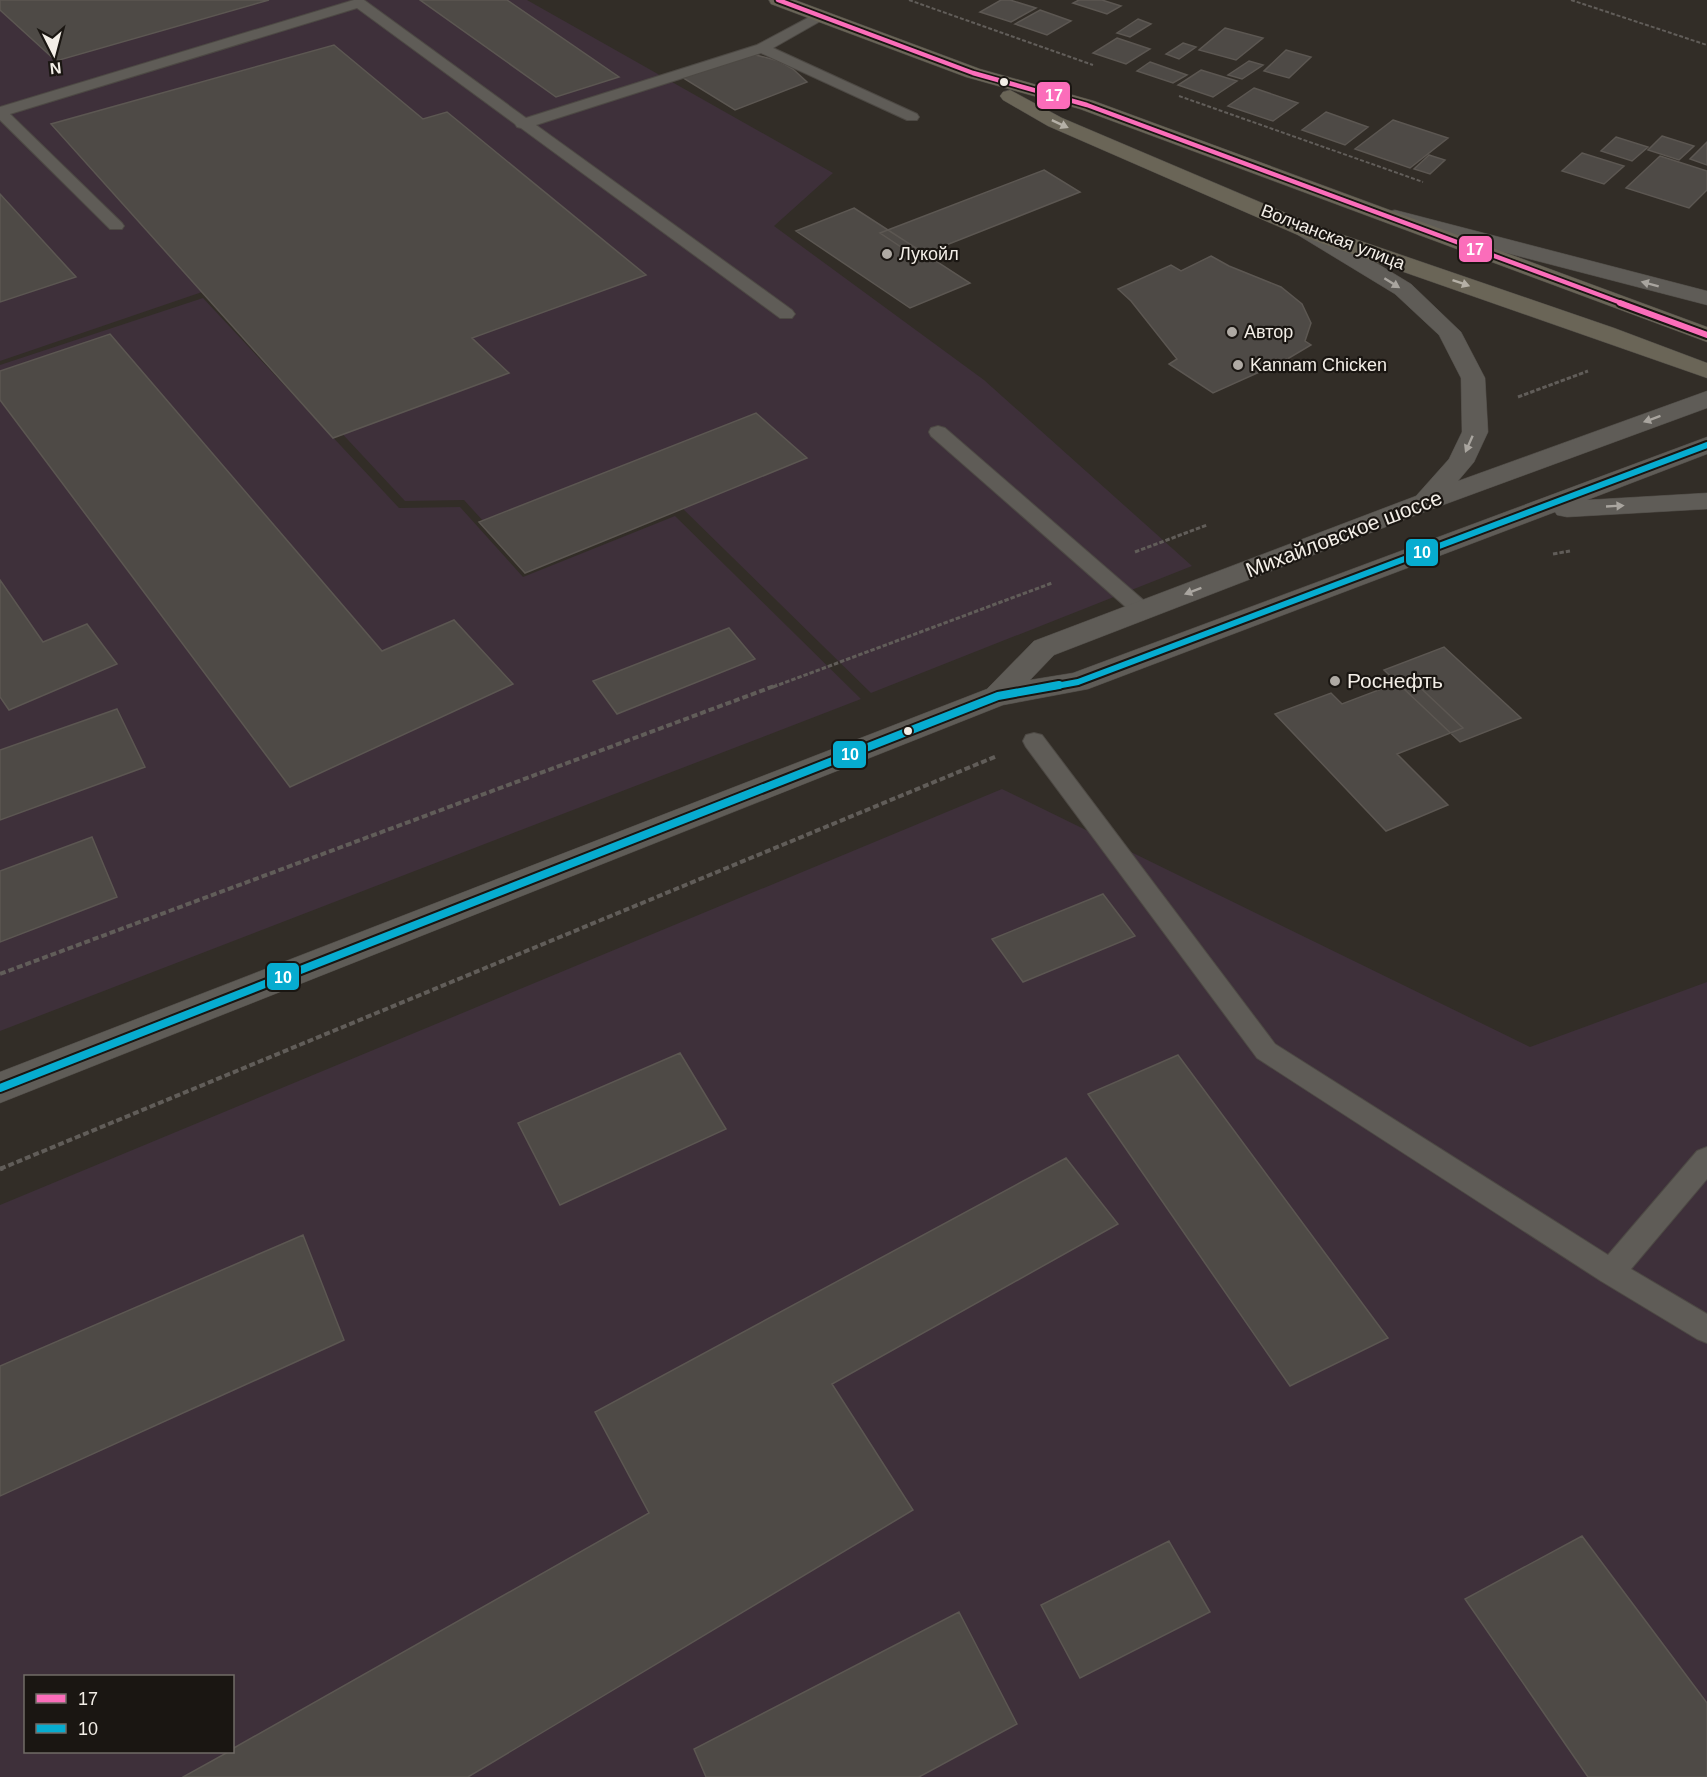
<svg xmlns="http://www.w3.org/2000/svg" width="1707" height="1777" viewBox="0 0 1707 1777" font-family="Helvetica,sans-serif">
  <rect width="100%" height="100%" fill="#322d27"/>
  <!-- industrial -->
  <path fill="#3e303a" fill-rule="evenodd" d="M0,0H527L833,173L774,226L984,380L1192,566L871,693L678,504L526,568L464,500L405,501L208,290L0,361Z
    M203,298L399,508L460,507L523,577L675,516L861,699L0,1031V365Z
    M1002,789L1530,1047L1707,982V1777H0V1205ZM26,1676H232V1752H26Z"/>
  <!-- building -->
  <path fill="#4e4a46" stroke="#5c5752" stroke-width="1.5" d="M0,0H269L56,61L0,10Z
    M420,0H507L619,77L556,97Z
    M1001,0H1010L1036,8L1011,22L980,12Z
    M1079,0H1102L1121,6L1107,14L1073,3Z
    M1040,10L1071,21L1047,35L1015,24Z
    M1138,19L1151,24L1130,37L1117,33Z
    M1225,28L1263,38L1236,60L1199,50Z
    M1117,38L1150,49L1126,64L1093,53Z
    M1183,43L1196,47L1179,59L1166,54Z
    M334,45L423,119L447,112L646,275L472,338L509,373L333,438L51,124Z
    M1286,50L1311,57L1289,78L1264,71Z
    M752,54L779,61L793,69L807,82L735,110L680,76Z
    M1249,61L1263,65L1242,79L1228,75Z
    M1150,62L1187,75L1173,83L1137,71Z
    M1201,70L1237,81L1213,97L1178,85Z
    M1254,88L1298,103L1273,121L1228,106Z
    M1326,112L1368,127L1345,145L1302,130Z
    M1393,120L1448,138L1410,168L1355,149Z
    M1662,136L1694,146L1679,160L1648,150Z
    M1616,137L1648,147L1632,161L1601,151Z
    M1707,142V165L1690,159Z
    M1582,153L1624,166L1604,184L1562,171Z
    M1429,155L1445,160L1430,174L1414,169Z
    M1660,156L1707,171V190L1689,208L1626,188Z
    M1044,170L1080,192L916,257L880,233Z
    M0,194L76,277L0,302Z
    M854,208L970,283L910,308L796,231Z
    M1211,256L1229,266L1281,287L1302,304L1311,323L1305,341L1311,345L1284,361L1213,393L1169,364L1177,359L1131,301L1118,289L1171,265L1181,271Z
    M110,334L382,651L454,620L513,684L290,787L0,400V371Z
    M756,413L807,458L525,573L479,522Z
    M0,580L43,642L87,624L117,664L9,710L0,697Z
    M729,628L755,659L617,714L593,681Z
    M1444,647L1521,718L1460,742L1384,670Z
    M1410,678L1463,728L1397,754L1448,805L1386,831L1275,714L1331,693L1342,704Z
    M117,709L145,767L0,820V750Z
    M92,837L117,897L0,942V871Z
    M1103,894L1135,936L1023,982L992,939Z
    M680,1053L726,1129L560,1205L518,1123Z
    M1178,1055L1388,1338L1290,1386L1088,1094Z
    M1066,1158L1118,1224L832,1384L913,1510L468,1777H183L228,1752H232V1749L649,1513L595,1412Z
    M303,1235L344,1340L0,1496V1366Z
    M1582,1536L1707,1703V1777H1588L1465,1599Z
    M1169,1541L1210,1612L1080,1678L1041,1605Z
    M959,1612L1017,1724L919,1777H706L694,1749Z"/>
  <g fill="none" stroke-linecap="round" stroke-linejoin="round">
    <defs>
      <path id="lane" d="M354,0H364L526,118L757,45L819,12L826,16L824,19L773,48L917,114L919,117L917,120H907L761,53L536,125L792,310L795,314L792,318H780L521,128L517,127L515,124L357,8L10,114L122,223L124,226L122,229H110L0,120V107Z
        M938,426L945,428L1149,605L1152,610L1149,615L1142,617L1135,615L931,436L929,432L931,428Z
        M1034,733L1042,735L1275,1044L1608,1255L1697,1151L1707,1147V1179L1631,1269L1707,1314V1343L1697,1339L1601,1281L1257,1058L1026,747L1023,741L1026,735Z"/>
      <path id="secondary" d="M1395,210L1707,291V305L1387,222L1384,217L1387,212Z
        M1306,223L1314,225L1411,284L1461,332L1485,378L1488,432L1474,462L1458,481L1707,391V408L1432,509L1054,655L1030,680L1073,673L1707,437V454L1587,500L1707,493V509L1567,517L1557,515L1555,512L1088,689L1003,705L0,1103V1072L987,689L1034,641L1416,496L1449,459L1462,432L1461,378L1439,335L1395,294L1298,235L1295,230L1298,225Z"/>
      <path id="primary" d="M769,0H795L980,69L1094,101L1707,327V342L1080,109L966,77L771,4Z
        M1010,90L1062,118L1314,225L1614,328L1707,363V378L1298,235L1048,126L1003,100L1000,96L1003,92Z"/>
    </defs>
    <!-- lane casing -->
    <use href="#lane" stroke="#4d4944" stroke-width="2"/>
    <!-- secondary casing -->
    <use href="#secondary" stroke="#4d4944" stroke-width="1"/>
    <!-- primary casing -->
    <use href="#primary" stroke="#4d4944" stroke-width="1"/>
    <!-- path-far3 -->
    <path stroke="#615d59" stroke-width="2" stroke-dasharray="4 2" stroke-linecap="butt" d="M909,0L1093,65
      M1571,0L1707,45
      M1179,96L1423,182"/>
    <!-- path-far2 -->
    <path stroke="#615d59" stroke-width="3" stroke-dasharray="4.5 2" stroke-linecap="butt" d="M1518,397L1588,371
      M1135,552L1207,525
      M1553,554L1570,551
      M773,687L1052,583"/>
    <!-- path-far1 -->
    <path stroke="#615d59" stroke-width="4" stroke-dasharray="6 3" stroke-linecap="butt" d="M0,974L777,685
      M0,1169L997,756"/>
    <!-- path -->
    <path stroke="#615d59" stroke-width="4.5" stroke-dasharray="8 4" stroke-linecap="butt" d="M0,1169L3,1168"/>
    <!-- lane -->
    <use href="#lane" fill="#5f5c57" fill-rule="evenodd"/>
    <!-- secondary -->
    <use href="#secondary" fill="#5f5c57" fill-rule="evenodd"/>
    <!-- primary -->
    <use href="#primary" fill="#6a6557" fill-rule="evenodd"/>
    <defs>
      <path id="bus-1-far1" d="M778,0L973,73L1087,105L1624,304"/>
      <path id="bus-1" d="M1620,303L1707,335"/>
      <path id="bus-2-far1" d="M1051,687L1078,682L1707,445"/>
      <path id="bus-2" d="M0,1088L998,696L1059,685"/>
    </defs>
    <!-- bus-1-far1 casing -->
    <use href="#bus-1-far1" stroke="#1a1612" stroke-width="8"/>
    <!-- bus-1 casing -->
    <use href="#bus-1" stroke="#1a1612" stroke-width="10"/>
    <!-- bus-2-far1 casing -->
    <use href="#bus-2-far1" stroke="#1a1612" stroke-width="10"/>
    <!-- bus-2 casing -->
    <use href="#bus-2" stroke="#1a1612" stroke-width="12"/>
    <!-- bus-1-far1 -->
    <use href="#bus-1-far1" stroke="#fb6dba" stroke-width="4.5"/>
    <!-- bus-1 -->
    <use href="#bus-1" stroke="#fb6dba" stroke-width="6"/>
    <!-- bus-2-far1 -->
    <use href="#bus-2-far1" stroke="#06acd0" stroke-width="6"/>
    <!-- bus-2 -->
    <use href="#bus-2" stroke="#06acd0" stroke-width="8"/>
  </g>
  <!-- one-way arrows -->
  <defs><path id="oneway-solid" d="M-6-.8H1V-3.2L6.5 0L1 3.2V.8H-6Z" transform="scale(1.5)"/></defs>
  <g fill="#b5b0a6">
    <use href="#oneway-solid" transform="translate(1060 124) rotate(25)"/>
    <use href="#oneway-solid" transform="translate(1461 283) rotate(19)"/>
  </g>
  <g fill="#a9a59f">
    <use href="#oneway-solid" transform="translate(1392 283) rotate(32)"/>
    <use href="#oneway-solid" transform="translate(1650 284) rotate(-165)"/>
    <use href="#oneway-solid" transform="translate(1652 419) rotate(160)"/>
    <use href="#oneway-solid" transform="translate(1469 444) rotate(114)"/>
    <use href="#oneway-solid" transform="translate(1615 506) rotate(-3)"/>
    <use href="#oneway-solid" transform="translate(1193 591) rotate(159)"/>
  </g>
  <!-- markers -->
  <g fill="#f3eee7" stroke="#1a1612" stroke-width="2">
    <circle cx="1004" cy="82" r="5"/>
    <circle cx="908" cy="731" r="5"/>
  </g>
  <g fill="#afaaa4" stroke="#1a1612" stroke-width="2">
    <circle cx="887" cy="254" r="6"/>
    <circle cx="1232" cy="332" r="6"/>
    <circle cx="1238" cy="365" r="6"/>
    <circle cx="1335" cy="681" r="6"/>
  </g>
  <g text-anchor="middle" stroke-width="4.5" stroke-linejoin="round" paint-order="stroke">
    <!-- far-street labels -->
    <g font-size="18" fill="#f3eee7" stroke="#1a1612">
      <text transform="translate(1333 237) rotate(21)" y="6">Волчанская улица</text>
    </g>
    <!-- far-poi labels -->
    <g font-size="18" fill="#f3eee7" stroke="#1a1612" text-anchor="start">
      <text x="899" y="260">Лукойл</text>
      <text x="1244" y="338">Автор</text>
      <text x="1250" y="371">Kannam Chicken</text>
    </g>
    <!-- street labels -->
    <g font-size="21" fill="#f3eee7" stroke="#1a1612">
      <text transform="translate(1344 534) rotate(-21)" y="7">Михайловское шоссе</text>
    </g>
    <!-- poi labels -->
    <g font-size="21" fill="#f3eee7" stroke="#1a1612" text-anchor="start">
      <text x="1347" y="688">Роснефть</text>
    </g>
  </g>
  <g stroke="#1a1612" stroke-width="2">
    <rect x="1036" y="81" width="35" height="29" rx="6" fill="#fb6dba"/>
    <rect x="1458" y="235" width="35" height="28" rx="6" fill="#fb6dba"/>
    <rect x="1405" y="538" width="34" height="29" rx="6" fill="#06acd0"/>
    <rect x="832" y="740" width="35" height="29" rx="6" fill="#06acd0"/>
    <rect x="266" y="962" width="34" height="29" rx="6" fill="#06acd0"/>
  </g>
  <g font-size="16" text-anchor="middle" font-weight="bold" fill="#fff">
    <text x="1054" y="101">17</text>
    <text x="1475" y="255">17</text>
    <text x="1422" y="558">10</text>
    <text x="850" y="760">10</text>
    <text x="283" y="983">10</text>
  </g>
  <!-- legend -->
  <rect x="24" y="1675" width="210" height="78" fill="#1a1612" stroke="#716c67" stroke-width="1.5"/>
  <rect x="36" y="1694" width="30" height="9" fill="#fb6dba" stroke="#716c67" stroke-width="1.5"/>
  <text x="78" y="1705" font-size="18" fill="#f3eee7">17</text>
  <rect x="36" y="1724" width="30" height="9" fill="#06acd0" stroke="#716c67" stroke-width="1.5"/>
  <text x="78" y="1735" font-size="18" fill="#f3eee7">10</text>
  <!-- north arrow -->
  <g transform="translate(54 54) rotate(174)" stroke="#1a1612" stroke-width="4.5" paint-order="stroke">
  <path d="M0-4.5L10 22L0 15L-10 22Z" fill="#f3eee7"/>
  <text y="-9" font-size="16" font-weight="bold" text-anchor="middle" fill="#f3eee7">N</text>
  </g>
</svg>
